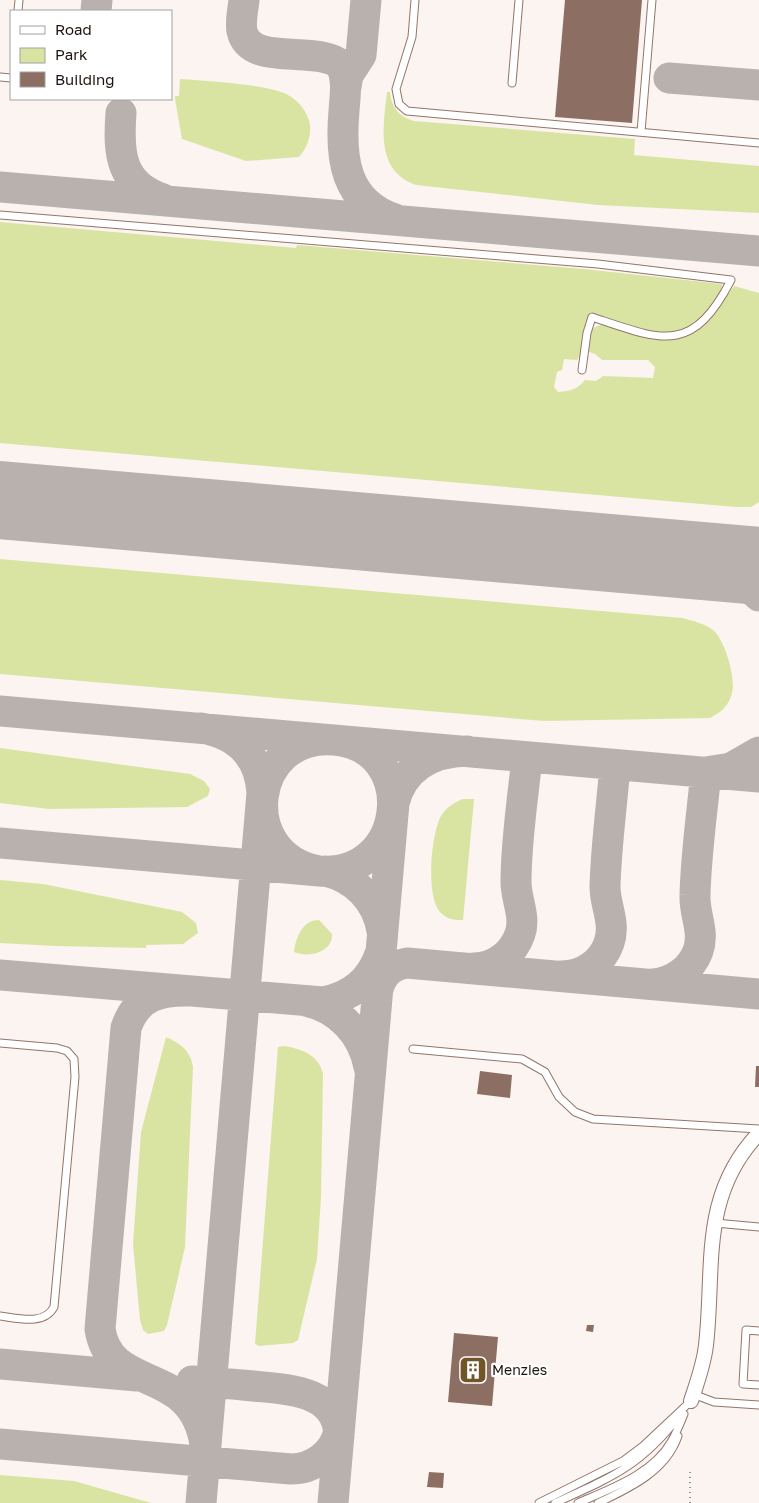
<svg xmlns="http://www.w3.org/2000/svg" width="759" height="1503" viewBox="0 0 759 1503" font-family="'Golos Text',sans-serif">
  <rect width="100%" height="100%" fill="#fbf4f1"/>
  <!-- green -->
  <path fill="#dae4a2" d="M180,79C205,81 268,84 288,95C299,101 308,112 310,125C311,137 307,148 299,157L246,161L182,139L175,99V96H179Z
    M387,92H390C391,107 399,117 414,121L635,139L634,155L759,166V213L598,205L416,185C375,171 383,127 387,92Z
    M0,222L296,248L297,245L584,269L722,284C722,295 714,302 707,311C676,350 628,325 590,312L580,356L577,360L564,359L562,370L557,372L554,387L558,392C571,391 578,389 585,380L596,381L603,376L653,378L655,367L648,360H602L595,354L587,351C588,344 587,334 592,329C596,326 602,324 606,325C631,329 654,345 681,338C706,332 720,305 734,286L759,293V502L751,507H736L0,443Z
    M0,559L682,618C692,621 705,623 714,631C725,641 736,678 732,693C729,706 721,712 710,718L544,721L0,674Z
    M0,748L190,774L204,781L210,789L208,796L187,807L49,809L0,803Z
    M463,799H474L463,920C455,920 449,920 442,914C425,900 431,837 440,818C445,808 453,803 463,799Z
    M0,880L43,884L182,912L196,923L198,933L183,944L146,945V948L55,946L0,943Z
    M319,920L332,934C333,953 308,958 294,952C296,938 302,920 319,920Z
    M166,1037C180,1043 191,1051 193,1067L185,1247L167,1325L164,1331L148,1334L143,1330L140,1320L133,1244L141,1132Z
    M284,1046C302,1049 319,1055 323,1074L321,1197L317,1259L298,1340L293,1343L259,1346L255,1344L278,1047Z
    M0,1475L74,1481L151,1503H0Z"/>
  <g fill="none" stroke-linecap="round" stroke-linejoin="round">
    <!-- taxiway -->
    <path stroke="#b9b1ae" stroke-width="31" d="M244,0C243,10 240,21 242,31C250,68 317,44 341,65C348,80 345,96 344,111C340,157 344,202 395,219
      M96,11L97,0
      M669,78L759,85
      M346,87L348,75L361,55L366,0
      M121,113C118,153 120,185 163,199
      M0,187L759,251
      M665,558C701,565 732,569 759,596
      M708,562L738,561L759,554
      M0,711L759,777
      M201,728C237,734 260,756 262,793L201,1503
      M0,843L184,859C229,863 274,867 319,871C408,878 420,747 334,740C250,733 234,855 319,871
      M325,871C355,878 377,900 382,931
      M474,968C495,968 513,954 520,934C526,916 516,900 516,882C516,840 523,798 527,757
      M0,975L323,1002C351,997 371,981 380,954
      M562,976C583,976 602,963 609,943C616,923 605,906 605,887C606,846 612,805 615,765
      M654,984C673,982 691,970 698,951C705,931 694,915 695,895C696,854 702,813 706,772L731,768L759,752
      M192,991C161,990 137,995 126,1028L100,1329C110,1395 192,1362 205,1444
      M377,994C380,977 388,966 407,963L759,994
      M306,1001C339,1008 363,1034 369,1067
      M0,1364L137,1376
      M192,1381C212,1382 232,1384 253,1386C286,1389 338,1390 339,1436
      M0,1444L291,1469C313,1469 334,1454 339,1431
      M333,1503L394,803C403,767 432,752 467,751"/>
    <!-- runway -->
    <path stroke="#b9b1ae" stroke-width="78" d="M0,500L759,566"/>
  </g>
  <!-- building -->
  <path fill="#8c6f62" d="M565,0H642L632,123L555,117Z
    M756,1066H759V1087H755Z
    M480,1071L512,1075L510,1098L477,1094Z
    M587,1325H594L593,1332L586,1331Z
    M454,1333L498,1337L492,1406L448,1402Z
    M429,1472L444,1473L443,1488L427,1487Z"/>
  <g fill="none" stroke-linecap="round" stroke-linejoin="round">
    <defs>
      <path id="lane" d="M415,0L412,37L396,89L399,104L407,111L759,143
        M18,11L19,0
        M0,77L11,78
        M512,83L519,0
        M641,132L652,0
        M0,215L598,264L731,280C692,356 661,340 592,317L587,333L582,370
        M0,1043L57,1048L67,1051L74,1059L75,1077L54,1307C44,1326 17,1318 0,1316
        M413,1049L522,1059L545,1072L559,1097L575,1112L593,1119L759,1129
        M715,1223L759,1227
        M759,1331L746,1330L743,1384L759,1385
        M693,1394L714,1402L759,1405
        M539,1503L623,1461L643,1446L691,1401
        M555,1503C612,1477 641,1466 680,1415
        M578,1503C610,1489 653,1474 671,1442C676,1434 680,1424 684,1414
        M598,1503C630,1488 666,1471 678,1436"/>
      <path id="street" d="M691,1401C697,1383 704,1364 706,1345C715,1267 699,1196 759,1133"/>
    </defs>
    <!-- lane casing -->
    <use href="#lane" stroke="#927569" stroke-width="9"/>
    <!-- street casing -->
    <use href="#street" stroke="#927569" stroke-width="16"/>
    <!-- path -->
    <path stroke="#988f8b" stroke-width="2" stroke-dasharray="1 4" stroke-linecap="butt" d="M690,1503V1471"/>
    <!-- lane -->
    <use href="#lane" stroke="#fff" stroke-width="7"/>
    <!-- street -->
    <use href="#street" stroke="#fff" stroke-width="14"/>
  </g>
  <!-- icons -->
  <defs>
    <symbol id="building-square" viewBox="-11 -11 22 22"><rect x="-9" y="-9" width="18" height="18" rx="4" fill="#715428" stroke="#fff"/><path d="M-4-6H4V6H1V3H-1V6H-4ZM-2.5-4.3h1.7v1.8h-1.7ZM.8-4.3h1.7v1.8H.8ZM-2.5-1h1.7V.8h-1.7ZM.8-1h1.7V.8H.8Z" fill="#fff"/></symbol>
  </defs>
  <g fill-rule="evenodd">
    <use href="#building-square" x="457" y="1354" width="32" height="32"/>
  </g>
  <g text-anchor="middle" stroke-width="4.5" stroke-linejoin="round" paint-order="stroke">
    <!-- poi labels -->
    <g font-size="14" fill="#1f140f" stroke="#fff" text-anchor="start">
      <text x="492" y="1375">Menzies</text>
    </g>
  </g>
  <!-- legend -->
  <rect x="10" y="10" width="162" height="90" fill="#ffffff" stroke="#a5a19f"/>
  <rect x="20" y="26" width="25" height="8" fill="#ffffff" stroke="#a5a19f"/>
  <text x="55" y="35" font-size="15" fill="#1f140f">Road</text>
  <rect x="20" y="48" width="25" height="15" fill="#dae4a2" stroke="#a5a19f"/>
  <text x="55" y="60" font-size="15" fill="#1f140f">Park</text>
  <rect x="20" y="72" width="25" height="15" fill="#8c6f62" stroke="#a5a19f"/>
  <text x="55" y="85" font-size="15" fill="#1f140f">Building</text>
</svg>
